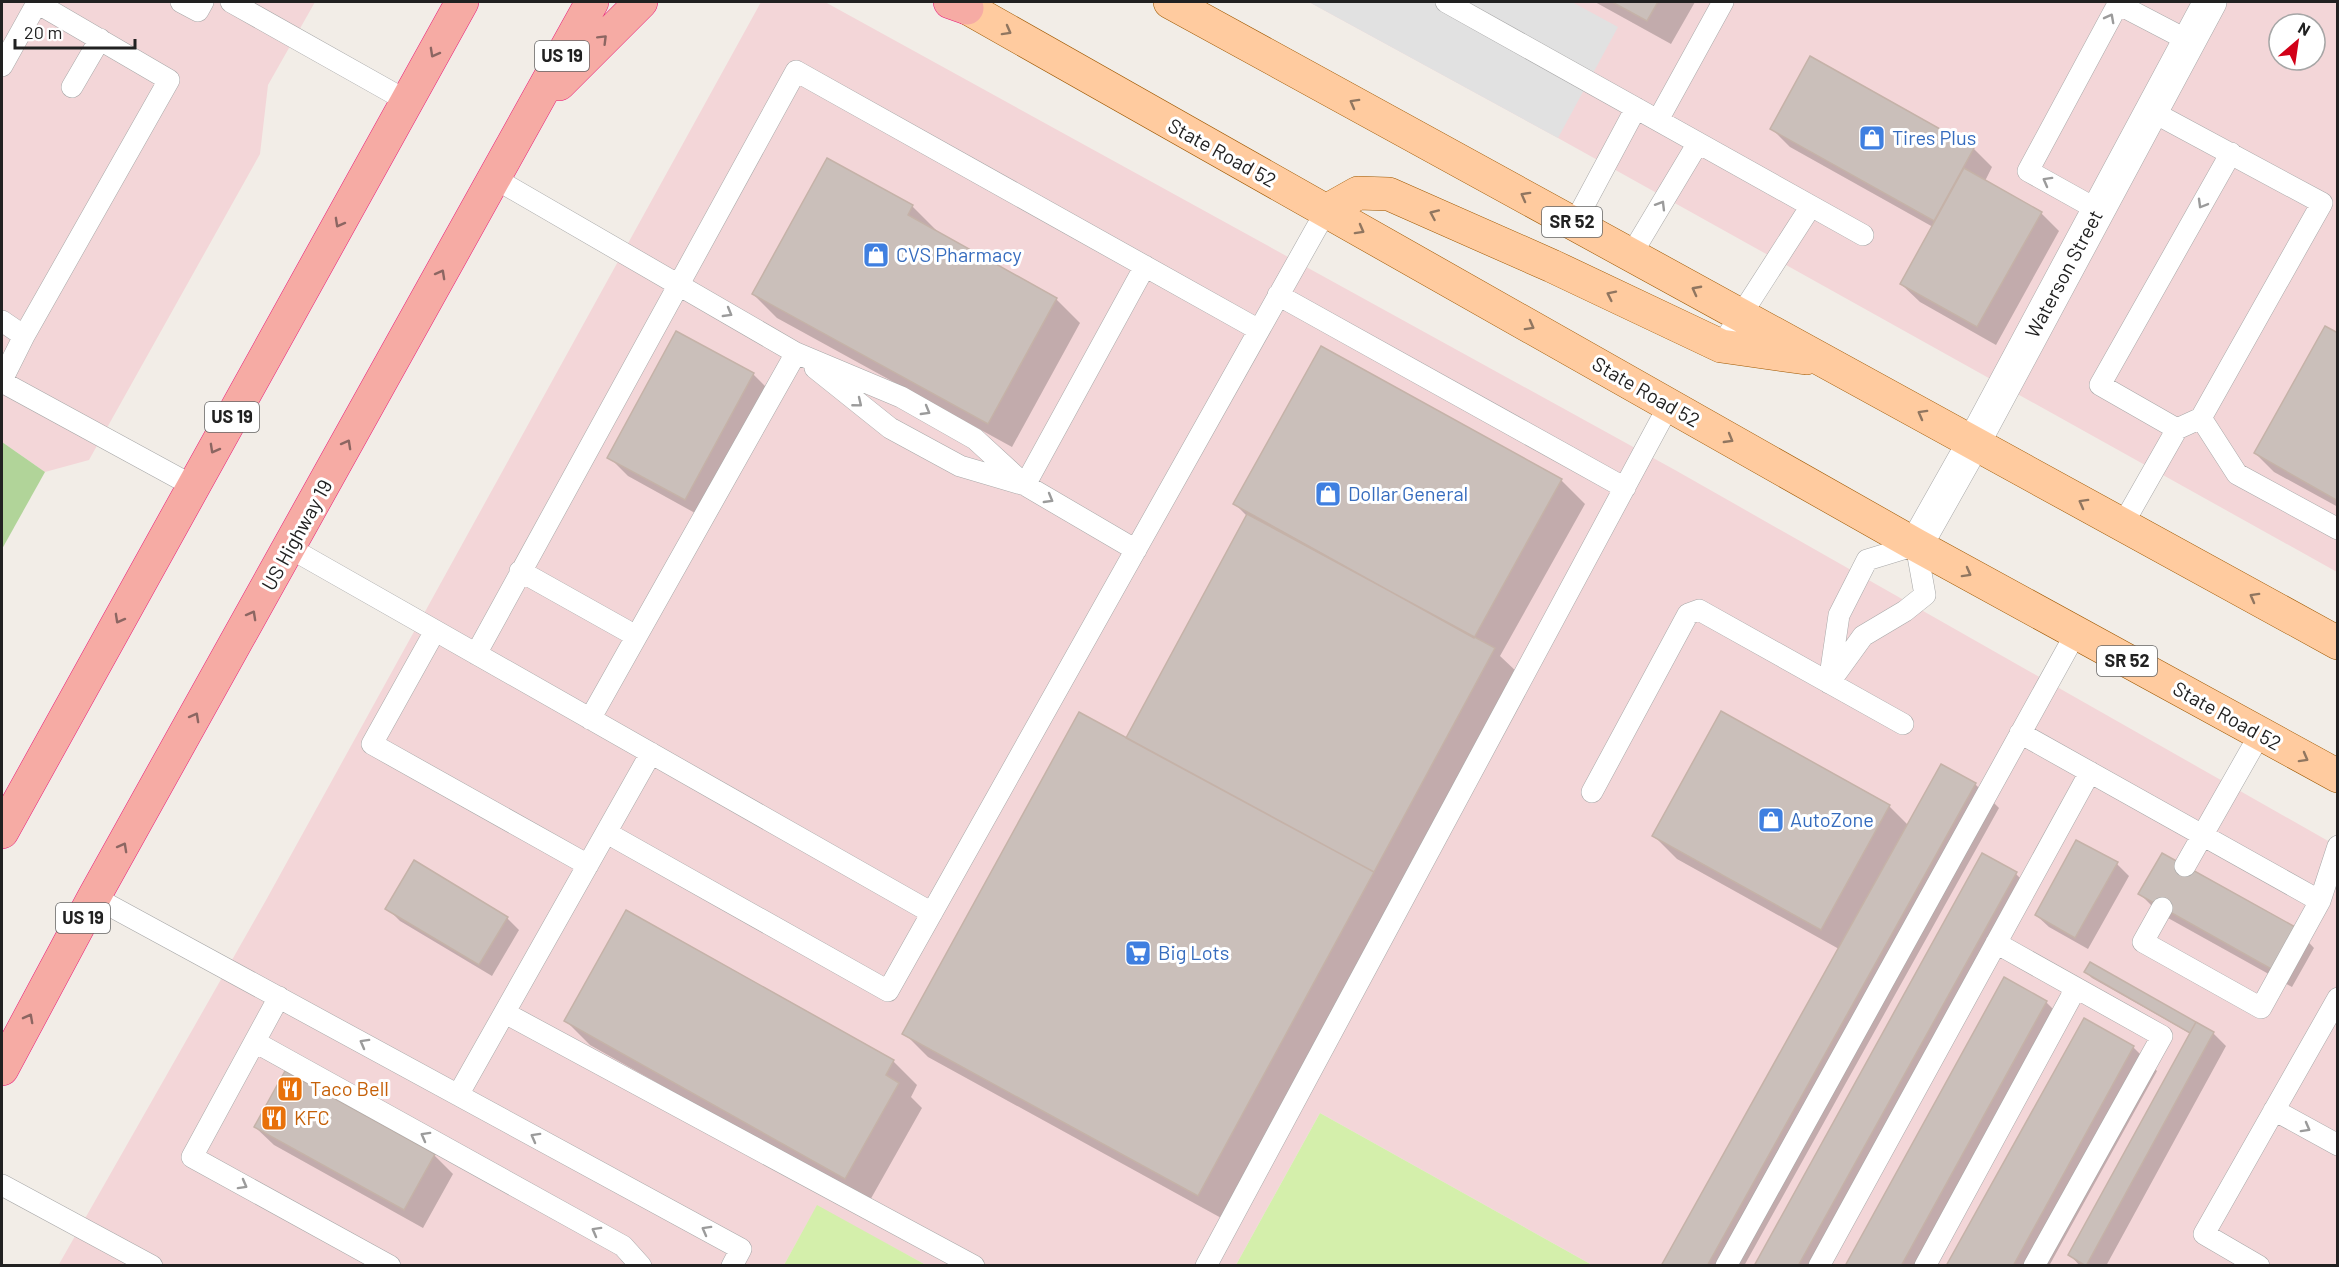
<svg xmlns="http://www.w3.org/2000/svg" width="2339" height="1267" viewBox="0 0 2339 1267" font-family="Barlow,sans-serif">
  <rect width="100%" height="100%" fill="#f2ede7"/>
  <!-- commercial -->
  <path fill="#f3d6d8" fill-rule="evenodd" d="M2,2H315L268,85L260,154L89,460L45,472L2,442Z
    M761,2H825L1675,470L2337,846V1265H1592L1320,1113L1236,1265H926L817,1206L784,1265L58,1266L265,902Z
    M1309,2H2337V572L1558,138ZM2279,24H2315V60H2279Z"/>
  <!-- grass -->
  <path fill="#d4efab" d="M1320,1113L1592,1265H1236Z
    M817,1205L926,1265H784Z"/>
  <!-- forest -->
  <path fill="#b1d499" d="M2,442L45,472L2,549Z"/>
  <!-- parking -->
  <path fill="#e1e1e1" d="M1309,2H1572L1618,27L1558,138Z"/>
  <!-- shadow -->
  <path fill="#0003" d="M1595,2H1695L1671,44Z
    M1811,58L1974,149L1992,167L1985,181L2041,213L2059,231L1996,345L1920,302L1901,284L1933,227L1790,147L1772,129Z
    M912,206L936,230L935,232L1056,299L1080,323L1012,447L777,318L753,294Z
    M2338,335V507L2274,472L2255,453Z
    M753,374L772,393L704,518L628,476L609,457Z
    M1561,480L1585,504L1500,656L1518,673L1223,1219L928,1057L904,1033L1127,740L1248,517L1235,504Z
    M1975,784L1999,808L1744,1266H1663L1839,949L1677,859L1653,835L1889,806L1908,825Z
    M2117,864L2129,876L2088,949L2049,927L2036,915Z
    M2016,874L2034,892L1827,1266H1755Z
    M2140,894L2296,929L2314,948L2292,987L2159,913Z
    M387,908L507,918L519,930L492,976L400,921Z
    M627,912L893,1061L917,1085L911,1097L922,1108L869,1202L590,1045L566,1021Z
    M2091,964L2213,1033L2226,1046L2106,1266H2089L2083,1262V1266H2080L2070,1255L2191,1034L2092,978L2086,972Z
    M2046,1002L2065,1021L1929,1266H1847Z
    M2084,1020L2134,1048L2157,1071L2049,1266H1947Z
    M285,1073L434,1155L453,1174L423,1228L274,1145L255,1127Z"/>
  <!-- building -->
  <path fill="#cabfba" stroke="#c5b2a8" stroke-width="1.5" d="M1612,2H1658L1647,21Z
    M1810,56L1974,148L1934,221L1770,129Z
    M827,158L913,205L908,215L1057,298L988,424L752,294Z
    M1964,168L2042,212L1977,327L1900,284Z
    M2325,326L2338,333V501L2254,453Z
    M676,331L754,373L685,500L607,458Z
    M1321,346L1562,479L1474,638L1233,504Z
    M1247,514L1495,648L1374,872L1126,738Z
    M1721,711L1890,805L1821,930L1652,836Z
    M1079,712L1374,872L1198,1196L902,1034Z
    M1941,764L1976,783L1707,1266H1661Z
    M2076,840L2118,862L2075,938L2035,915Z
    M1982,853L2017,872L1798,1266H1754Z
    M2162,853L2297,928L2273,970L2138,894Z
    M414,860L508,917L479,965L385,909Z
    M626,910L894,1060L886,1075L899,1083L845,1179L564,1021Z
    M2090,962L2196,1022L2190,1033L2084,972Z
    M2004,977L2047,1001L1901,1266H1845Z
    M2084,1018L2134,1046L2013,1266H1946Z
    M2196,1022L2214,1032L2086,1266L2068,1255Z
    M285,1071L435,1154L404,1210L254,1127Z"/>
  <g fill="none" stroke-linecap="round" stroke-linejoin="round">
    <defs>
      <path id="service" d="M181,2L198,11L203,2
        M231,2L407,101
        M1446,2L1863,235
        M2,66L37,3L169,80L24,336L2,380
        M72,87L100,39
        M2151,111L2322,203L2201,418L2177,429
        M1658,120L1723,2
        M494,178L796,353L901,397L975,439L1025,485L1145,266
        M2098,210L2028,171L2118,4L2189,41
        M1574,224L1636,108
        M1631,255L1698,143
        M1278,295L1625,488
        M2,321L24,336
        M1721,346L1811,206
        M815,368L890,428L960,466L1025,485L1136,550
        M2,382L193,486
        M2201,418L2237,474L2338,529
        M2123,524L2177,429L2100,385L2231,153
        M1916,545L1925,595L1905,611L1863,636L1829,683L1839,615L1867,560Z
        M290,548L932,913
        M520,571L636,636
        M435,631L372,744L588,865
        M476,654L796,71L1259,330
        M590,719L796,353
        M2020,733L2320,901
        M1592,792L1688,614L1699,610L1903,724
        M607,833L888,991L1326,211
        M2185,866L2260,734
        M94,897L741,1249L732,1266
        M2162,908L2143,942L2261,1008L2320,901L2338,846
        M1996,943L2162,1036L2034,1266
        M279,997L192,1157L390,1266
        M505,1013L974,1266
        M255,1042L623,1246L641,1266
        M458,1095L651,753
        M2274,1110L2338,1145
        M2,1185L152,1266
        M1206,1266L1669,405
        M1726,1266L2076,633
        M1819,1266L2090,772
        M1925,1266L2076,988
        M2259,1266L2204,1234L2338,998"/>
      <path id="minor" d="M1916,545L1974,442L2210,2"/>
      <path id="primary" d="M957,2L1916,545L2338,776
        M1170,2L2338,643
        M1326,211L1358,193L1389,194L1552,266L1721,346L1806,358"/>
      <path id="trunk" d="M950,2L967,8
        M559,84L641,2
        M2,832L462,2
        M2,1069L94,897L592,2"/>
    </defs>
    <!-- service casing -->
    <use href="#service" stroke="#a8a8a8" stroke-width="22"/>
    <!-- minor casing -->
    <use href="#minor" stroke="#a8a8a8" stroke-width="34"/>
    <!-- primary casing -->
    <use href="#primary" stroke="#9e5800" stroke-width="34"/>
    <!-- trunk casing -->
    <use href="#trunk" stroke="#e81c79" stroke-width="34"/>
    <!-- service -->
    <use href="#service" stroke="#fff" stroke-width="21"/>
    <!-- minor -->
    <use href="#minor" stroke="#fff" stroke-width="33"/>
    <!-- primary -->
    <use href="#primary" stroke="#ffcb9f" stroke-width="33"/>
    <!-- trunk -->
    <use href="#trunk" stroke="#f6aba4" stroke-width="33"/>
  </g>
  <!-- one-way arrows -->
  <defs><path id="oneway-chevron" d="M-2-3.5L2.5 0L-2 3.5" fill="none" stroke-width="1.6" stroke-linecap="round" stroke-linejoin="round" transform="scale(1.5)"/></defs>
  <g stroke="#9b9b9b">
    <use href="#oneway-chevron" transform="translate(2110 18) rotate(-62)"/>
    <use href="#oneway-chevron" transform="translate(2047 181) rotate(-151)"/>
    <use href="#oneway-chevron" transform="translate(2202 204) rotate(120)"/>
    <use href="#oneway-chevron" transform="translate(1661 205) rotate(-59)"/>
    <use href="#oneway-chevron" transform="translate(728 313) rotate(30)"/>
    <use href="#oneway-chevron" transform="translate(858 403) rotate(39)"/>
    <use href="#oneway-chevron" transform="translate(926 411) rotate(30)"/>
    <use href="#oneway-chevron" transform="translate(1049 499) rotate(30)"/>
    <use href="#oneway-chevron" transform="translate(364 1043) rotate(-151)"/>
    <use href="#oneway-chevron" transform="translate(2306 1128) rotate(29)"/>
    <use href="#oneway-chevron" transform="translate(425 1136) rotate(-151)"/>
    <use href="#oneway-chevron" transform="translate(535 1137) rotate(-151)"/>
    <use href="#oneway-chevron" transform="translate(243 1185) rotate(29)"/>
    <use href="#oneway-chevron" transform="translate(706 1230) rotate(-151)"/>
    <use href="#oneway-chevron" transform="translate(596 1231) rotate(-151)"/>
  </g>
  <g stroke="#907660">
    <use href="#oneway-chevron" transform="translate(1007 31) rotate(29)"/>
    <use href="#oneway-chevron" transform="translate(1354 103) rotate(-151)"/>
    <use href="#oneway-chevron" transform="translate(1525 196) rotate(-151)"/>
    <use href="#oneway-chevron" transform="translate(1434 214) rotate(-156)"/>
    <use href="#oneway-chevron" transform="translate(1360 230) rotate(29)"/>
    <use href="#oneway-chevron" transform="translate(1696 290) rotate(-152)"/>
    <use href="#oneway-chevron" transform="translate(1611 295) rotate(-154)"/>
    <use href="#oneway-chevron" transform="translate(1530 326) rotate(29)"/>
    <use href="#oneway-chevron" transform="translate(1922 414) rotate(-151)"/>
    <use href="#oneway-chevron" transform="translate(1729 439) rotate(30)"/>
    <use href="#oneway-chevron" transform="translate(2083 503) rotate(-151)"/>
    <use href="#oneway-chevron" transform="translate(1967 573) rotate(29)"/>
    <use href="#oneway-chevron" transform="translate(2254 597) rotate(-151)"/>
    <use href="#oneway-chevron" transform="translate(2304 758) rotate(29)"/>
  </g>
  <g stroke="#8c6662">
    <use href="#oneway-chevron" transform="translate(603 39) rotate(-45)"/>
    <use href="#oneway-chevron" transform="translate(434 53) rotate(119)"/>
    <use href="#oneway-chevron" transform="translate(339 223) rotate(119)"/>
    <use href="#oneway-chevron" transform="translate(441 274) rotate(-61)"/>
    <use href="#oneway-chevron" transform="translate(347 444) rotate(-61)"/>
    <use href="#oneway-chevron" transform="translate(214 449) rotate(119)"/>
    <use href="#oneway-chevron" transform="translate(252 615) rotate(-61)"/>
    <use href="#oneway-chevron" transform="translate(119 619) rotate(119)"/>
    <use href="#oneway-chevron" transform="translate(195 717) rotate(-61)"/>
    <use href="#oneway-chevron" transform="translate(123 847) rotate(-61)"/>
    <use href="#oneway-chevron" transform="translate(29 1018) rotate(-62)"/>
  </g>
  <!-- icons -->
  <defs>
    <symbol id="shop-square" viewBox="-11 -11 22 22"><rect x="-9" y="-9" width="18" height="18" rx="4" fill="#3f7fe0" stroke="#fff"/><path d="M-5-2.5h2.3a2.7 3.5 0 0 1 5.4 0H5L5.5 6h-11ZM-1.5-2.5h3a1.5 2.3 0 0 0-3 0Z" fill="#fff"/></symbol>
    <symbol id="supermarket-square" viewBox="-11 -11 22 22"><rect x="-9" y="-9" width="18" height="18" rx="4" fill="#3f7fe0" stroke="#fff"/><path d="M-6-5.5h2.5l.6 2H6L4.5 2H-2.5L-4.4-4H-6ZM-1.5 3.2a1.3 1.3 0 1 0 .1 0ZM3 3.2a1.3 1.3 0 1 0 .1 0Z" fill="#fff"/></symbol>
    <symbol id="restaurant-square" viewBox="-11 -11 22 22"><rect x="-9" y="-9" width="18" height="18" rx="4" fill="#e8710a" stroke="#fff"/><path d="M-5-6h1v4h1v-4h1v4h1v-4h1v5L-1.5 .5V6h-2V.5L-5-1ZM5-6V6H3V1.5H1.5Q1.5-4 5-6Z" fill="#fff"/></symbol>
  </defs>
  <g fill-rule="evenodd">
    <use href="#shop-square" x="1857" y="123" width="30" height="30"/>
    <use href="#shop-square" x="861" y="240" width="30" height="30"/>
    <use href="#shop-square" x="1313" y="479" width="30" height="30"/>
    <use href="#shop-square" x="1756" y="805" width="30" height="30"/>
    <use href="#supermarket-square" x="1123" y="938" width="30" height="30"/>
    <use href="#restaurant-square" x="275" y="1074" width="30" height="30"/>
    <use href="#restaurant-square" x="259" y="1103" width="30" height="30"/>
  </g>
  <g text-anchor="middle" stroke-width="6" stroke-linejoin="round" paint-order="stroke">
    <!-- shield labels -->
    <g fill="#fff" stroke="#646464" stroke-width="1.5">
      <rect x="535" y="41" width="54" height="30" rx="4.5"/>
      <rect x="1542" y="207" width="60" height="30" rx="4.5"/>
      <rect x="205" y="402" width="54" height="30" rx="4.5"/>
      <rect x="2097" y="646" width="60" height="30" rx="4.5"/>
      <rect x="56" y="903" width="54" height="30" rx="4.5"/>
    </g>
    <g font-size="18" font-weight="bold" fill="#212121">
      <text x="562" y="62">US 19</text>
      <text x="1572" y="228">SR 52</text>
      <text x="232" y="423">US 19</text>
      <text x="2127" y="667">SR 52</text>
      <text x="83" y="924">US 19</text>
    </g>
    <!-- shop labels -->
    <g font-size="20" fill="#366cbe" stroke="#fff" text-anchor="start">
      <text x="1892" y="145">Tires Plus</text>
      <text x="896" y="262">CVS Pharmacy</text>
      <text x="1348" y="501">Dollar General</text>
      <text x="1790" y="827">AutoZone</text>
      <text x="1158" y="960">Big Lots</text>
    </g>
    <!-- street labels -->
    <g font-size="20" fill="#212121" stroke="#fff">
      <text transform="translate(1222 153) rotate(29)" y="7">State Road 52</text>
      <text transform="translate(2064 274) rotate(-62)" y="7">Waterson Street</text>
      <text transform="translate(1646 392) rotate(30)" y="7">State Road 52</text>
      <text transform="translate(297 535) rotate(-61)" y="7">US Highway 19</text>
      <text transform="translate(2227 716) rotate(29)" y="7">State Road 52</text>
    </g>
    <!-- food labels -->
    <g font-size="20" fill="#c56008" stroke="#fff" text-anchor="start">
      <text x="310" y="1096">Taco Bell</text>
      <text x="294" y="1125">KFC</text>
    </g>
  </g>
  <!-- border -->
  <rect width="2339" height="1267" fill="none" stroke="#212121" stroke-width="6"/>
  <!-- north arrow -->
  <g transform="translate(2297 42) rotate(29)"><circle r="28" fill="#ffffff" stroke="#a6a6a6" stroke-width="1.5"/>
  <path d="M0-4.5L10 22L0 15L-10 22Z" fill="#d20018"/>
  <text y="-9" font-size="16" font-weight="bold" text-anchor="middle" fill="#212121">N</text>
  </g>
  <!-- scale -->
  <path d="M15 39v9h120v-9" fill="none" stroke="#212121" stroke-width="3"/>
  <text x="24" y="39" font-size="18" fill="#212121" stroke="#ffffff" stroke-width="4.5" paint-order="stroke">20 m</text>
</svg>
